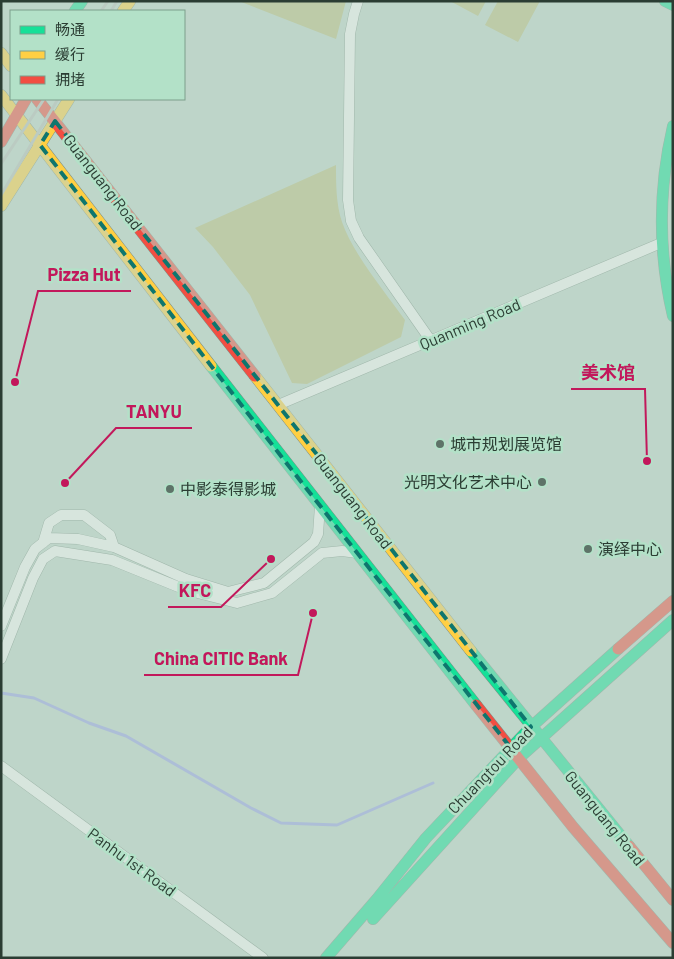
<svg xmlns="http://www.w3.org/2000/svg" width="674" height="959" viewBox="0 0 674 959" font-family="Barlow,'Noto Sans SC',sans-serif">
  <rect width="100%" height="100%" fill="#bed6c9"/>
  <!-- green -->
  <path fill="#bcbe80" d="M239,1H346L336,39Z
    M450,1H486L478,16Z
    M498,1H540L518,42L485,25Z
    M336,165C336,184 336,204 342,222C353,254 385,292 405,320L401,337L307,384L292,383L250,295L213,247L195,228Z"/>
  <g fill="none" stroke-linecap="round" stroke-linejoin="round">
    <!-- stream -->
    <path stroke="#99a2e9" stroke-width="3" d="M1,693L34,698L89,723L126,736L251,808L281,823L337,825L433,783"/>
    <defs>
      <path id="street" d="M358,1L354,14L350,34L348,200L351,221L359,238L431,341
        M278,405L661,243
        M43,543L49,523L61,515H84L110,535L114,547
        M1,626L25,567L35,549L49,538L78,539L114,547L186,579L228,592L264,583L314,542L318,534L320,506
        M1,659L33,578L43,559L55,551L112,560L186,590L237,603L272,593L322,553L342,551L357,553
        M1,766L263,958"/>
      <path id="fast" d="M665,1L673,5
        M75,11L82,1
        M673,126C658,190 658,252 673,316
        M211,366L476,705
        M471,651L629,846
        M373,919L519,758L673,620
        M326,958L377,899L426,838L531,727L618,649"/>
      <path id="slow" d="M123,11L130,1
        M1,53L11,66
        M1,95L211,366
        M1,206L69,99
        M255,376L471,651"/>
      <path id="jam" d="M37,99L255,376
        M1,142L26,99
        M618,649L673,601
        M476,705L573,827L673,943
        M629,846L673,900"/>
    </defs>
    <!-- street casing -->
    <use href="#street" stroke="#7e9187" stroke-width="11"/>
    <!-- fast casing -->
    <use href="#fast" stroke="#7e9187" stroke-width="12"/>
    <!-- slow casing -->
    <use href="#slow" stroke="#7e9187" stroke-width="12"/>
    <!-- jam casing -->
    <use href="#jam" stroke="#7e9187" stroke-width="12"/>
    <!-- street -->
    <use href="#street" stroke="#f5f9f7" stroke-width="10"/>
    <!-- fast -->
    <use href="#fast" stroke="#16e098" stroke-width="11"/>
    <!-- slow -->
    <use href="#slow" stroke="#ffcf43" stroke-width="11"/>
    <!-- jam -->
    <use href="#jam" stroke="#f24e42" stroke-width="11"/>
    <!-- rail -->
    <path stroke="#b9bfbb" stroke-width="3" d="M101,11L108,1
      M111,11L117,1
      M1,164L44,99
      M1,195L58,99"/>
  </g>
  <!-- marked area -->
  <path d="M0 0H674V959H0ZM55,121L531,727L510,747L284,460L40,145Z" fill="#bed6c9" fill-opacity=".55" fill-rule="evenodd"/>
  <path fill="none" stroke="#0f766e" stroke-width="4" stroke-dasharray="10 6" stroke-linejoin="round" d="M55,121L531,727L510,747L284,460L40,145Z"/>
  <!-- markers -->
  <g fill="#5e7368" stroke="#b3e1c8" stroke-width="2">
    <circle cx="440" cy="444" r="5"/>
    <circle cx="542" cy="482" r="5"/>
    <circle cx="170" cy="489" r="5"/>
    <circle cx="588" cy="549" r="5"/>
  </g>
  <g text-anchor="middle" stroke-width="5" stroke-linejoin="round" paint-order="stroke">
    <!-- street labels -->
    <g font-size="16" fill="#2b3d33" stroke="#b3e1c8">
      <text transform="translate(103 182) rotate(52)" y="6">Guanguang Road</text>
      <text transform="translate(470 324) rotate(-23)" y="6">Quanming Road</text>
      <text transform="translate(353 501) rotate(52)" y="6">Guanguang Road</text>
      <text transform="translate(490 770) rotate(-46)" y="6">Chuangtou Road</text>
      <text transform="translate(605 818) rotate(51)" y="6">Guanguang Road</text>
      <text transform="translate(132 862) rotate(36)" y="6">Panhu 1st Road</text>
    </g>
    <!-- poi labels -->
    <g font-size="16" fill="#2b3d33" stroke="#b3e1c8" text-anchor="start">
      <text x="450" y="450">城市规划展览馆</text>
      <text x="532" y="488" text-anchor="end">光明文化艺术中心</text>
      <text x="180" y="495">中影泰得影城</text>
      <text x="598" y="555">演绎中心</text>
    </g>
  </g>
  <!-- callouts -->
  <path fill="none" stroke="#c2185b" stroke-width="2" d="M15 382L38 291H131M647 461L645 389H571M65 483L116 428H192M271 559L221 607H168M313 613L298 675H144"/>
  <g fill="#c2185b" stroke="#b3e1c8" stroke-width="2">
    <circle cx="15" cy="382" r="5"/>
    <circle cx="647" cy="461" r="5"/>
    <circle cx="65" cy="483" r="5"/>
    <circle cx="271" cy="559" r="5"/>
    <circle cx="313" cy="613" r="5"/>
  </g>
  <g font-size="18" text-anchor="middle" font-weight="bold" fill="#c2185b" stroke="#b3e1c8" stroke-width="5" stroke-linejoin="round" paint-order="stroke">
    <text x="84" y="281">Pizza Hut</text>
    <text x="608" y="379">美术馆</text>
    <text x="154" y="418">TANYU</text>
    <text x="195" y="597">KFC</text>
    <text x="221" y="665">China CITIC Bank</text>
  </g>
  <!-- border -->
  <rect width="674" height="959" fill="none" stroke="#2b3d33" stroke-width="5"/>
  <!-- legend -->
  <rect x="10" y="10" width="175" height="90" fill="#b3e1c8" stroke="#7d9f8c"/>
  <rect x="20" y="26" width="25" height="8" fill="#16e098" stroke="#7d9f8c"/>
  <text x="55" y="35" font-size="15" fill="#2b3d33">畅通</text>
  <rect x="20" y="51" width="25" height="8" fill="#ffcf43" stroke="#7d9f8c"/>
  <text x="55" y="60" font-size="15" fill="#2b3d33">缓行</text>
  <rect x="20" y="76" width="25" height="8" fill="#f24e42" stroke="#7d9f8c"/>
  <text x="55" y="85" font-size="15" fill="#2b3d33">拥堵</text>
</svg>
